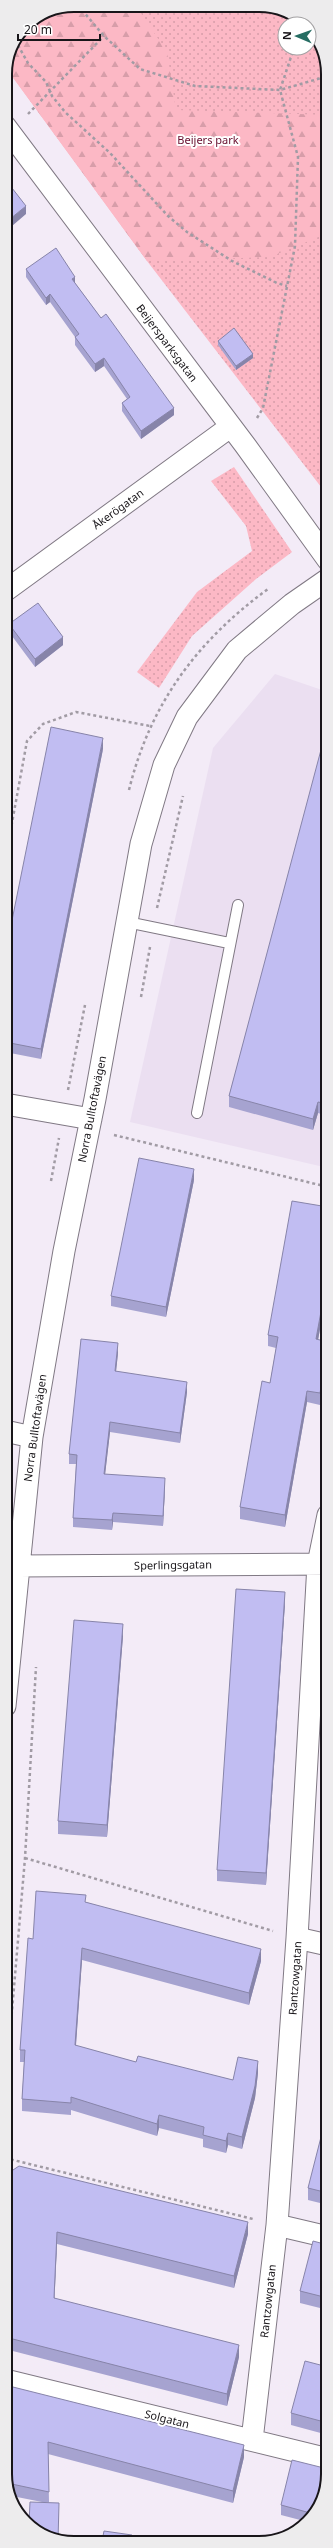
<svg xmlns="http://www.w3.org/2000/svg" width="333" height="2548" viewBox="0 0 333 2548" font-family="'Noto Sans',sans-serif">
  <defs>
    <pattern id="grass-dots" width="8" height="8" patternUnits="userSpaceOnUse"><rect width="8" height="8" fill="#fcb8c5"/><path d="M2 2h.1M6 6h.1" fill="none" stroke="#d79da9" stroke-width="1.8" stroke-linecap="round"/></pattern>
    <pattern id="forest-firs" width="22" height="20" patternUnits="userSpaceOnUse"><rect width="22" height="20" fill="#fcb8c5"/><path d="M5 1l3.5 6h-7zM16 11l3.5 6h-7z" fill="#d79da9"/></pattern>
  </defs>
  <rect width="100%" height="100%" fill="#f3ebf7"/>
  <!-- built -->
  <path fill="#ebdff1" d="M275,674L328,692V1168L130,1122L213,748Z"/>
  <!-- grass -->
  <path fill="url(#grass-dots)" d="M277,7L304,24H285V48H309V27L328,69V496L147,261L6,68C12,37 22,27 48,10Z
    M234,467L292,552L256,579L192,636L159,688L137,672L197,592L252,551L246,526L211,481Z"/>
  <!-- forest -->
  <path fill="url(#forest-firs)" d="M138,9L167,52L176,110L328,115V233L270,257L147,261L6,68C11,42 21,23 46,11C55,7 123,9 138,9Z"/>
  <g fill="none" stroke-linecap="round" stroke-linejoin="round">
    <defs>
      <path id="service" d="M127,922L229,943
        M197,1113L238,905"/>
      <path id="minor" d="M5,126L245,445L328,560
        M5,591L230,427
        M5,1104L91,1119
        M5,1431L32,1437
        M17,1566L328,1564
        M5,1706L32,1437L64,1251L95,1099L141,844L164,765L187,717L237,650L292,604L328,579
        M297,1938L328,1945
        M277,2225L328,2237
        M5,2380L328,2459
        M252,2440L277,2225L297,1938L318,1564L328,1515"/>
    </defs>
    <!-- service casing -->
    <use href="#service" stroke="#807984" stroke-width="12"/>
    <!-- minor casing -->
    <use href="#minor" stroke="#807984" stroke-width="23"/>
    <!-- path -->
    <path stroke="#a19ba4" stroke-width="2.5" stroke-dasharray="3 3" stroke-linecap="butt" d="M82,10L104,36L140,69L195,86L280,90L328,76
      M15,40L28,63L46,82L52,96L65,112L110,153L168,216L187,232L232,261L277,283L287,286
      M28,114L104,36
      M257,418L263,408L295,246L298,157L280,90L294,48
      M129,790C150,704 197,641 268,589
      M5,861L27,741L43,724L76,712L150,726
      M157,908L183,796
      M141,997L150,947
      M68,1090L85,1005
      M114,1135L328,1187
      M51,1181L59,1138
      M25,1858L273,1931
      M5,2093L25,1858L36,1667
      M5,2158L253,2219"/>
    <!-- service -->
    <use href="#service" stroke="#fff" stroke-width="10"/>
    <!-- minor -->
    <use href="#minor" stroke="#fff" stroke-width="21"/>
  </g>
  <!-- wall -->
  <path fill="#a6a3d0" d="M26,269L75,283L101,318L174,415L141,439L122,411V403L127,399L104,366L95,372L75,345V337L50,302L46,305L26,277Z
    M218,341L253,358L236,370L218,345Z
    M9,624L63,645L35,667L9,632Z
    M328,731V1116L318,1113L313,1130L229,1107V1096Z
    M103,749L41,1059L5,1052V955Z
    M194,1180L166,1317L111,1306V1296Z
    M328,1207V1285L318,1340L328,1342L320,1405L307,1402L285,1527L240,1519V1507L270,1383L276,1348L268,1346V1335Z
    M118,1353L116,1371L187,1392L180,1443L110,1432L105,1474L165,1488L163,1526L113,1522L112,1530L73,1527V1518L76,1464H69V1454Z
    M285,1603L266,1885L217,1881V1870Z
    M123,1636L107,1837L58,1834V1821Z
    M86,1902L261,1961L249,2005L82,1960L76,2046L136,2062L233,2080L258,2073L255,2098L242,2149L228,2145L226,2153L203,2147V2139L159,2128L157,2136L71,2110V2115L22,2111V2099L24,2062H20V2050L33,1939Z
    M328,2003V2045L321,2043V2031Z
    M328,2139V2205L308,2200V2188Z
    M5,2205L248,2234L234,2288L57,2244L54,2298L239,2357L227,2406L5,2349Z
    M328,2245V2310L300,2303V2291Z
    M328,2367V2435L291,2425V2413Z
    M5,2385L244,2457L233,2503L48,2454L49,2502H42L12,2496L5,2479Z
    M323,2500L308,2522L281,2515V2505Z"/>
  <!-- shaded-wall -->
  <path fill="#8784a9" d="M26,206V214L5,232V223Z
    M75,277V284L72,279Z
    M50,294V302L46,305V298Z
    M253,354V358L236,370V366Z
    M104,358V366L95,372V364Z
    M174,408V415L141,439V431Z
    M63,637V645L35,667V659Z
    M103,738V749L41,1059V1049Z
    M318,1102V1113L313,1130V1119Z
    M194,1169V1180L166,1317V1307Z
    M328,1273V1285L316,1351V1339Z
    M118,1343V1353L115,1381V1371Z
    M328,1347V1358L320,1405V1393Z
    M10,1351V1362L5,1383V1372Z
    M187,1382V1392L180,1443V1433Z
    M307,1391V1402L285,1527V1515Z
    M110,1422V1432L104,1484V1474Z
    M165,1478V1488L163,1526V1516Z
    M113,1513V1522L112,1530V1520Z
    M285,1592V1603L266,1885V1873Z
    M123,1624V1636L107,1837V1825Z
    M82,1948V1960L75,2057V2045Z
    M261,1949V1961L249,2005V1993Z
    M258,2061V2073L255,2098L242,2149V2137Z
    M159,2115V2128L157,2136V2124Z
    M228,2133V2145L226,2153V2141Z
    M248,2222V2234L234,2288V2276Z
    M57,2232V2244L54,2310V2298Z
    M239,2345V2357L227,2406V2394Z
    M244,2445V2457L233,2503V2491Z"/>
  <!-- building -->
  <path fill="#c1bdf2" stroke="#8784a9" d="M5,179L26,206L5,223Z
    M56,248L75,277L72,279L101,318L106,314L174,408L141,431L122,403L130,397L104,358L95,364L75,337L79,334L50,294L46,298L26,269Z
    M234,328L253,354L236,366L218,341Z
    M38,603L63,637L35,659L9,624Z
    M51,727L103,738L41,1049L5,1042V955Z
    M326,731H328V1104L318,1102L313,1119L229,1096Z
    M139,1158L194,1169L166,1307L111,1296Z
    M292,1201L328,1207V1273L316,1339L328,1342V1347L320,1393L307,1391L285,1515L240,1507L262,1381L270,1383L278,1337L268,1335Z
    M81,1339L118,1343L115,1371L187,1382L180,1433L110,1422L104,1474L165,1478L163,1516L113,1513L112,1520L73,1518L77,1455L69,1454Z
    M5,1350L10,1351L5,1372Z
    M236,1589L285,1592L266,1873L217,1870Z
    M74,1620L123,1624L107,1825L58,1821Z
    M36,1891L86,1895L85,1902L261,1949L249,1993L82,1948L75,2045L136,2062L138,2056L233,2080L238,2057L258,2061L255,2086L242,2137L228,2133L226,2141L203,2135L204,2127L159,2115L157,2124L71,2097V2103L22,2099L25,2050H20L28,1938L33,1939Z
    M328,2003V2033L321,2031Z
    M321,2137L328,2139V2193L308,2188Z
    M19,2166L248,2222L234,2276L57,2232L54,2298L239,2345L227,2394L5,2337V2205L7,2174Z
    M313,2241L328,2245V2298L300,2291Z
    M305,2361L328,2367V2423L291,2413Z
    M5,2385L244,2445L233,2491L48,2442L49,2492L7,2483L5,2479Z
    M292,2460L328,2469V2474L323,2500L314,2514L281,2505Z
    M30,2502L59,2503L58,2541H56L29,2524Z
    M104,2531L132,2535L131,2541H102Z"/>
  <g text-anchor="middle" stroke-width="4" stroke-linejoin="round" paint-order="stroke">
    <!-- park labels -->
    <g font-size="11" fill="#670d2d" stroke="#fff">
      <text x="208" y="144">Beijers park</text>
    </g>
    <!-- street labels -->
    <g font-size="11" fill="#181519" stroke="#fff">
      <text transform="translate(167 343) rotate(53)" y="4">Beijersparksgatan</text>
      <text transform="translate(118 509) rotate(-36)" y="4">Åkerögatan</text>
      <text transform="translate(92 1109) rotate(-79)" y="4">Norra Bulltoftavägen</text>
      <text transform="translate(35 1428) rotate(-82)" y="4">Norra Bulltoftavägen</text>
      <text transform="translate(173 1565) rotate(-1)" y="4">Sperlingsgatan</text>
      <text transform="translate(295 1978) rotate(-86)" y="4">Rantzowgatan</text>
      <text transform="translate(268 2301) rotate(-84)" y="4">Rantzowgatan</text>
      <text transform="translate(167 2419) rotate(14)" y="4">Solgatan</text>
    </g>
  </g>
  <!-- crop -->
  <path d="M0 0H333V2548H0ZM74 12H259A62 62 0 0 1 321 74V2474A62 62 0 0 1 259 2536H74A62 62 0 0 1 12 2474V74A62 62 0 0 1 74 12Z" fill="#edeced" fill-rule="evenodd"/>
  <path fill="none" stroke="#181519" stroke-width="2" d="M74 12H259A62 62 0 0 1 321 74V2474A62 62 0 0 1 259 2536H74A62 62 0 0 1 12 2474V74A62 62 0 0 1 74 12Z"/>
  <!-- north arrow -->
  <g transform="translate(297 36) rotate(272)"><circle r="19" fill="#ffffff" stroke="#a3a1a3"/>
  <path d="M0-3L7 15L0 10L-7 15Z" fill="#266d63"/>
  <text y="-6" font-size="11" font-weight="bold" text-anchor="middle" fill="#181519">N</text>
  </g>
  <!-- scale -->
  <path d="M18 34v6h82v-6" fill="none" stroke="#181519" stroke-width="2"/>
  <text x="24" y="34" font-size="12" fill="#181519" stroke="#ffffff" stroke-width="3" paint-order="stroke">20 m</text>
</svg>
